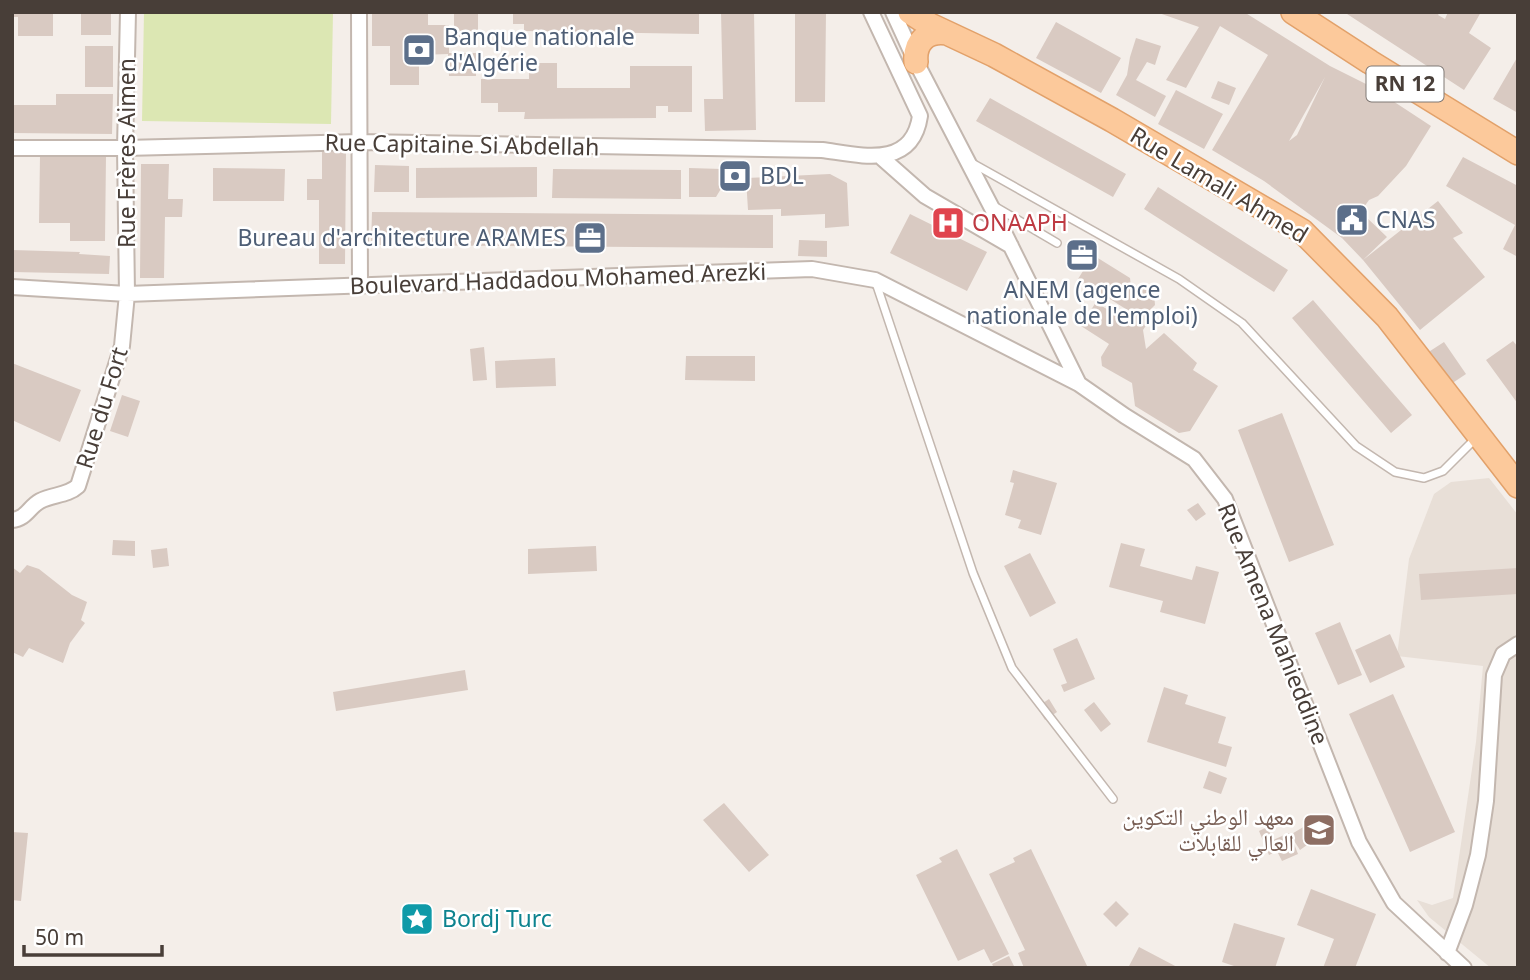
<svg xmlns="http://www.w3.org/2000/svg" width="1530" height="980" viewBox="0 0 1530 980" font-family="'Noto Sans','Noto Naskh Arabic',sans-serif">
  <rect width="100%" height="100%" fill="#f4eee9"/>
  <!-- residential -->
  <path fill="#e8dfd7" d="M1489,478L1518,515V968H1491L1429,917L1417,900L1432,905L1453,898L1476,742L1483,666L1397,656L1409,559L1434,494L1451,482Z"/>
  <!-- green -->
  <path fill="#dce7b3" d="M144,12H333L331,124L142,121Z"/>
  <!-- building -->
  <path fill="#d9cac2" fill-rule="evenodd" d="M12,12H53V36H18V17H12Z
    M81,12H111V35H81Z
    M372,12H428V25H449V53H476V76H449L448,54L419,55V85H390V46H372Z
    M454,12H478V38H454Z
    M513,12H699V34L524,31V24H513Z
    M721,12H754L756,130L705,131L704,99H723Z
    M795,12H826L825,102H795Z
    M1156,12H1244L1330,66L1370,86L1431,126L1406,166L1378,196L1369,200L1342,238L1264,181L1212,150L1268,55L1220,26L1186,88L1166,80L1199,27ZM1325,77L1297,135L1289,141Z
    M1344,12H1440L1438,15L1445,19L1448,12H1481L1469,33L1491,48L1464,90Z
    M1056,22L1121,58L1101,93L1036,58Z
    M1136,38L1161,46L1155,65L1147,62L1136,80L1166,96L1155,117L1116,95L1127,75L1130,57Z
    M85,46H113V87H85Z
    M1518,56V113L1493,99Z
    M529,63H557V88H630V66H692V112H668V106H656V118L524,119L525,112H498V103H481V79H529Z
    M1218,81L1236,88L1229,105L1211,98Z
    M1176,90L1223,114L1204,149L1158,124Z
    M56,94H113L112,134L12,133V105H56Z
    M990,98L1126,174L1113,197L976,121Z
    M322,151L346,152L345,264H319V200H307V179H322Z
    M40,156H106L105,241H70V223H39Z
    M1463,157L1518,186V257L1503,249L1515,225L1446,186Z
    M141,164H169L168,199H183L182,217H165L164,278H140Z
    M375,165L409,166V192H374Z
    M537,167V197L416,198V168Z
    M213,168L285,169L284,201H213Z
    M689,168L722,169V187L716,197H689Z
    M553,169L681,170V199L552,198Z
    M830,174L847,183L849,226L825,228V214L781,216V209L748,210L746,178Z
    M1158,187L1288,270L1274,292L1144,209Z
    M1438,201L1463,233L1453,238L1485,277L1420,330L1363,260Z
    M372,212L773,215V248L371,245Z
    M910,214L987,252L967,291L890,253Z
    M1364,215L1387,237L1363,260L1342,238Z
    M799,240L827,241V257L798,256Z
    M12,250L80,252L79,254L110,256L109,274L12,272Z
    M1093,255L1130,278L1132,296L1140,284L1154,293L1155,305L1147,313L1149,321L1143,330L1146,349L1164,333L1197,363L1193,370L1218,386L1190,431L1179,433L1135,406L1132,383L1102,366L1101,357L1109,344L1081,326L1096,302L1114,314L1129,311L1078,279Z
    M1313,300L1412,415L1391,433L1292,318Z
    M1513,341L1518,347V404L1486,360Z
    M1444,342L1466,374L1448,386L1427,353Z
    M484,347L487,380L473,381L470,349Z
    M686,356H755V381L685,380Z
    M555,358L556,386L496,388L495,361Z
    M12,363L81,390L60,442L12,420Z
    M122,395L140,401L128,437L110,431Z
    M1282,413L1334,545L1289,562L1238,430Z
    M1013,470L1057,483L1041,535L1018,528L1021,520L1005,515L1014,483L1010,482Z
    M1198,503L1206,514L1196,521L1187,510Z
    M113,540L135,541V556L112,555Z
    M1121,543L1145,549L1140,566L1192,580L1196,566L1219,572L1205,624L1160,612L1163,601L1109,587Z
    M596,546L597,571L528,574V549Z
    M167,548L169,566L153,568L151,550Z
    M1030,553L1056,603L1030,617L1004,566Z
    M27,565L39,569L72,595L87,602L81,620L85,623L70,643L63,663L29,648L23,657L12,652V567L20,573Z
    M1518,568V594L1421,600L1419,574Z
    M1340,622L1362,675L1338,685L1315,633Z
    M1390,634L1405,667L1370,683L1355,650Z
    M1077,638L1095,679L1064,692L1061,685L1067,683L1053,649Z
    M465,670L468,690L336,711L333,692Z
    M1164,687L1188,695L1185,704L1226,717L1218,743L1232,747L1226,767L1147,742Z
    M1393,694L1455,832L1410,852L1349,714Z
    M1049,699L1057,712L1045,720L1037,707Z
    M1094,702L1111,724L1101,732L1084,710Z
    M1209,771L1227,778L1221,794L1203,788Z
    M724,803L769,855L749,872L703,820Z
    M1305,826L1314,840L1300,850L1291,836L1298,854L1282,861L1277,851L1269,855L1259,831L1267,827L1273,840L1289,833L1290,835Z
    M12,832L28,833L21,901L12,900Z
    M957,849L1009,954L991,963L984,949L958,961L916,875L942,862L939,858Z
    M1031,849L1088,968H1024L1018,953L1025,950L989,874L1015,862L1013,858Z
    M1311,889L1376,914L1355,968H1323L1334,939L1297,925Z
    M1116,901L1129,914L1116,927L1103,914Z
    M1234,923L1285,938L1275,968H1240L1222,962Z
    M1139,947L1179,968H1128Z
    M1009,956L1015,968H994L992,964Z"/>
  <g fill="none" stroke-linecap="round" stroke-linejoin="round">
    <defs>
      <path id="service" d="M972,163L1179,279L1242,323L1356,446L1395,472L1424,478L1443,471L1476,438
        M994,206L1057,243
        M875,280L973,573L1012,668L1113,799"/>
      <path id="minor" d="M359,12L360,286
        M893,12L916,62L995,214L1079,384L1125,416L1194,459L1225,499L1359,842L1394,903L1464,968
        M12,148H125L359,142L822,150C860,155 912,170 920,116L871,12
        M882,158L925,196L1011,246
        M12,287L127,294L812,269L875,280L1079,384
        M12,520C26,519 29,507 40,501C53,494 67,496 78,486L122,346L127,294L125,148L128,12
        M1447,953L1465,905L1478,855L1486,801L1494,675L1503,654L1518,644"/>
      <path id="primary" d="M910,12L930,25L994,55L1112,120L1302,231L1387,317L1518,486
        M1293,12L1370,62L1518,153
        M916,62C914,42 927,30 947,33"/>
    </defs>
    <!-- service casing -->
    <use href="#service" stroke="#c3b7af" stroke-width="10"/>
    <!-- minor casing -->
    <use href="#minor" stroke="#c3b7af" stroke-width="18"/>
    <!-- primary casing -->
    <use href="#primary" stroke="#e2a16a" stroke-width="26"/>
    <!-- service -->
    <use href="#service" stroke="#fff" stroke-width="7"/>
    <!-- minor -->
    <use href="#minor" stroke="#fff" stroke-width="14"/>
    <!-- primary -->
    <use href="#primary" stroke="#fcc99b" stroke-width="23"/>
  </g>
  <!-- icons -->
  <defs>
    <symbol id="bank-square" viewBox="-11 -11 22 22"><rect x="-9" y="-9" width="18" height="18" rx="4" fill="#5c6f8a" stroke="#fff"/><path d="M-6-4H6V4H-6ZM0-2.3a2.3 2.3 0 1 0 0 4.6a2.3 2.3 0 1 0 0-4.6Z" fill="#fff"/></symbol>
    <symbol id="civic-square" viewBox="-11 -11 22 22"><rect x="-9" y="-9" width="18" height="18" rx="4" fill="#5c6f8a" stroke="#fff"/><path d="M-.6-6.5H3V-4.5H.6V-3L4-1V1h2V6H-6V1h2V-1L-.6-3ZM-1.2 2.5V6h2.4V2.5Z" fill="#fff"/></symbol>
    <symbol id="hospital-square" viewBox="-11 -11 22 22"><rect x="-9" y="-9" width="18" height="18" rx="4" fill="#e0444e" stroke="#fff"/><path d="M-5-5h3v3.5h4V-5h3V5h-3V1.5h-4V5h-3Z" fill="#fff"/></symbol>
    <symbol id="office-square" viewBox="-11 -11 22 22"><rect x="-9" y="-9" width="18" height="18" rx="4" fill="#5c6f8a" stroke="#fff"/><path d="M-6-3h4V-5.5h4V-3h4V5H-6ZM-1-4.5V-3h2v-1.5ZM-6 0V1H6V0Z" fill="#fff"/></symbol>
    <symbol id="school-square" viewBox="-11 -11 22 22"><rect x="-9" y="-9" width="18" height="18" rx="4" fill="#8d6e63" stroke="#fff"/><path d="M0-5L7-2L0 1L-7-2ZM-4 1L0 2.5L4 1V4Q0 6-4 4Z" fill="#fff"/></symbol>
    <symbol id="sight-square" viewBox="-11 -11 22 22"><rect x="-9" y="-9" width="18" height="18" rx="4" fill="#0f9aa8" stroke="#fff"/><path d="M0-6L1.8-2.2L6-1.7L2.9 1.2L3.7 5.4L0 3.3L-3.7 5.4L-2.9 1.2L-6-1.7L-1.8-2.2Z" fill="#fff"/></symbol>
  </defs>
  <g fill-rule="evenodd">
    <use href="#bank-square" x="400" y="31" width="38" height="38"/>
    <use href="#bank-square" x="716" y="157" width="38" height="38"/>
    <use href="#civic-square" x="1333" y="201" width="38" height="38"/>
    <use href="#hospital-square" x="929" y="204" width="38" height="38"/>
    <use href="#office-square" x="571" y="219" width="38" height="38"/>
    <use href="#office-square" x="1063" y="236" width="38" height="38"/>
    <use href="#school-square" x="1300" y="811" width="38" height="38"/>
    <use href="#sight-square" x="398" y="900" width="38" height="38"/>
  </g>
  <g text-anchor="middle" stroke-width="5" stroke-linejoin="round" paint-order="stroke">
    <!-- shield labels -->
    <rect fill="#fff" stroke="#7f7874" stroke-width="2" x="1366.5" y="66.5" width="77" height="35" rx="5"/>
    <g font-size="21" font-weight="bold" fill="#483e38">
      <text x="1405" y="91">RN 12</text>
    </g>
    <!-- service labels -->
    <g font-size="23" fill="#4e5e75" stroke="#fff" text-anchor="start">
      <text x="444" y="45">Banque nationale<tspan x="444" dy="26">d'Algérie</tspan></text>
      <text x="760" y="184">BDL</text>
      <text x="1376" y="228">CNAS</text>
      <text x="566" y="246" text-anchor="end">Bureau d'architecture ARAMES</text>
      <text x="1082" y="298" text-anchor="middle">ANEM (agence<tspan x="1082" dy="26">nationale de l'emploi)</tspan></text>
    </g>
    <!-- street labels -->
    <g font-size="23" fill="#483e38" stroke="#fff">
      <text transform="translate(462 145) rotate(1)" y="8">Rue Capitaine Si Abdellah</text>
      <text transform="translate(127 153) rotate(-90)" y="8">Rue Frères Aimen</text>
      <text transform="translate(1219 185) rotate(31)" y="8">Rue Lamali Ahmed</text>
      <text transform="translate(558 279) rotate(-2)" y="8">Boulevard Haddadou Mohamed Arezki</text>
      <text transform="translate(102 408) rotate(-73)" y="8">Rue du Fort</text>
      <text transform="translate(1273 624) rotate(68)" y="8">Rue Amena Mahieddine</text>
    </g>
    <!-- health labels -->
    <g font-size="23" fill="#be3a42" stroke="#fff" text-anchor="start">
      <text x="972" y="231">ONAAPH</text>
    </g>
    <!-- education labels -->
    <g font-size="23" fill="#785e54" stroke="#fff" text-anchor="end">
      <text x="1294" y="825">معهد الوطني التكوين<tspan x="1294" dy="26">العالي للقابلات</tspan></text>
    </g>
    <!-- culture labels -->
    <g font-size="23" fill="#0d838f" stroke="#fff" text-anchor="start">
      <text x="442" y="927">Bordj Turc</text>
    </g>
  </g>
  <!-- border -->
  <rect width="1530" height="980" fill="none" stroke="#483e38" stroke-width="28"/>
  <!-- scale -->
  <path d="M24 945v10h138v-10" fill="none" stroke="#483e38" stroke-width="3.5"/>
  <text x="35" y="945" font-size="21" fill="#483e38" stroke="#ffffff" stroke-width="5" paint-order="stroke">50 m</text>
</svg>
